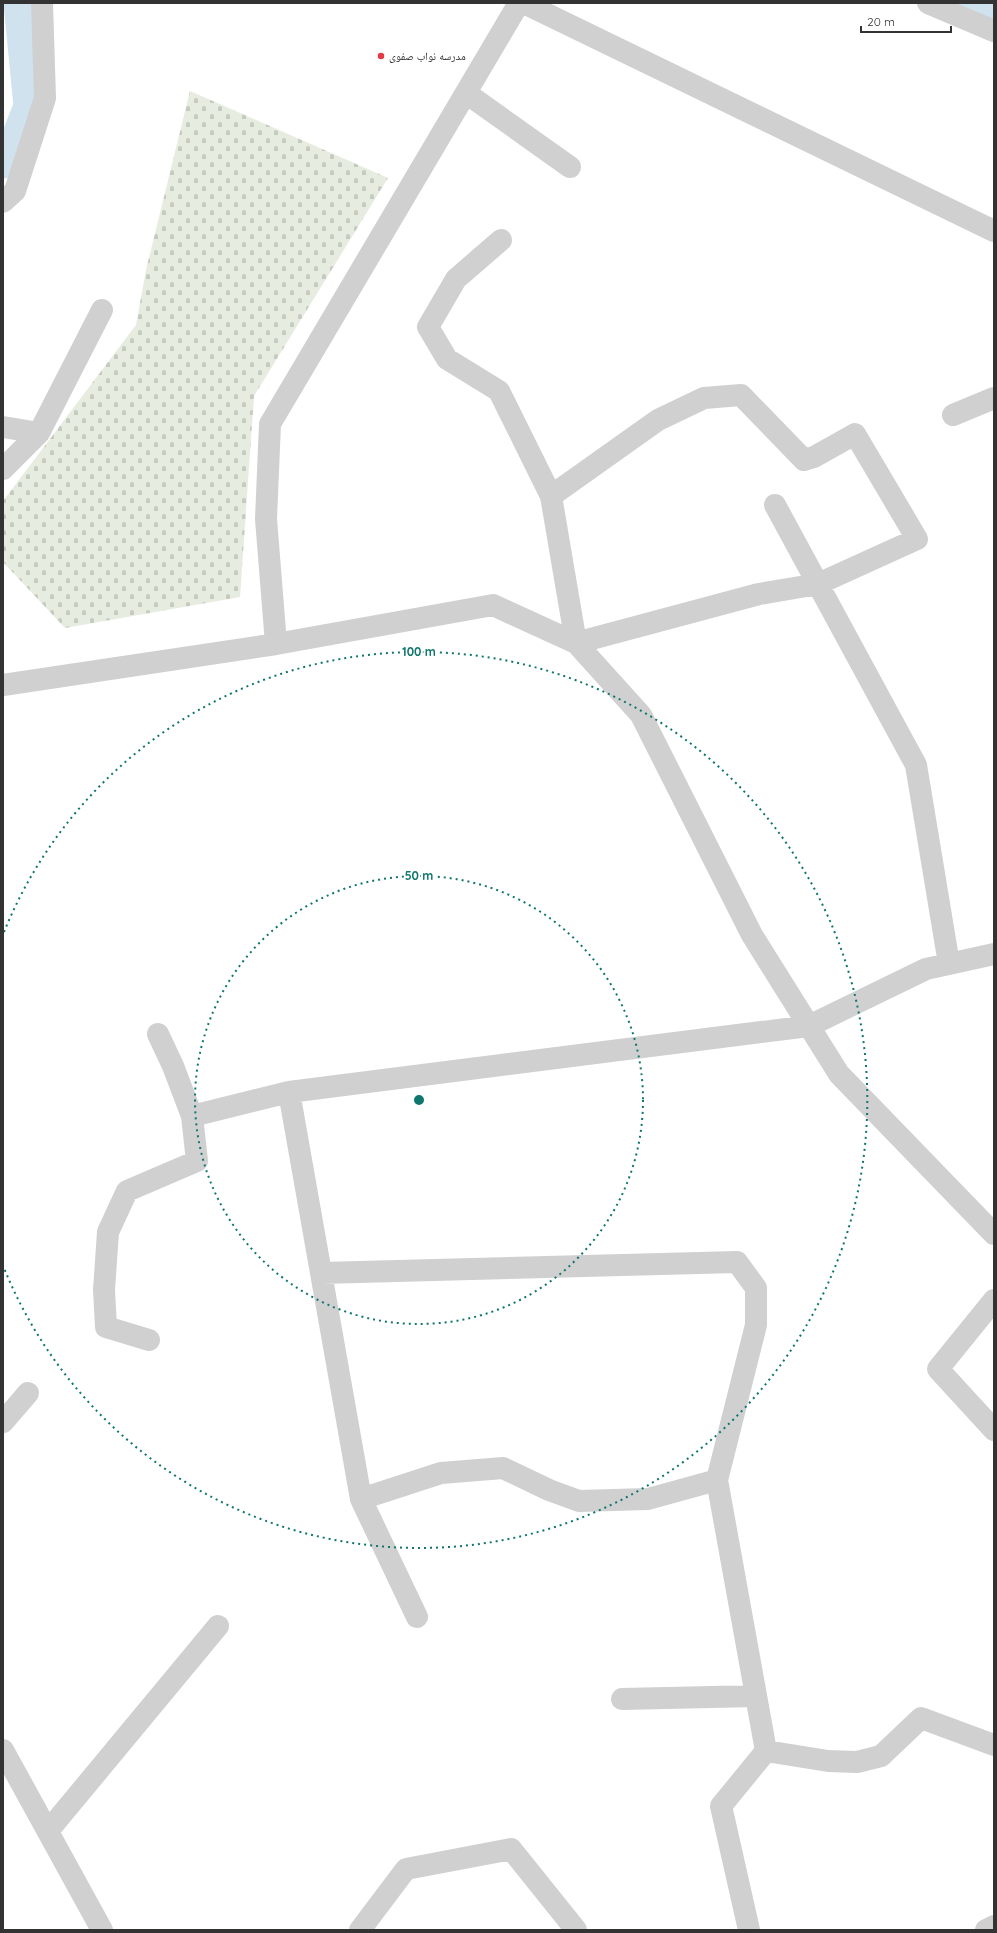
<svg xmlns="http://www.w3.org/2000/svg" width="997" height="1933" viewBox="0 0 997 1933" font-family="Quicksand,'Noto Naskh Arabic',sans-serif">
  <defs>
    <pattern id="cemetery-stones" width="16" height="16" patternUnits="userSpaceOnUse"><rect width="16" height="16" fill="#e6ecdf"/><path d="M2 7V4a2 2 0 0 1 4 0v3zM10 15v-3a2 2 0 0 1 4 0v3z" fill="#c6cbc0"/></pattern>
  </defs>
  <rect width="100%" height="100%" fill="#fff"/>
  <!-- cemetery -->
  <path fill="url(#cemetery-stones)" d="M190,91L388,178L254,396L240,597L65,628L3,562V501L136,325L146,270Z"/>
  <g fill="none" stroke-linecap="round" stroke-linejoin="round">
    <!-- canal -->
    <path stroke="#cfe2ee" stroke-width="31" d="M975,3L994,12
      M3,163L12,150L29,106L19,3"/>
    <!-- street -->
    <path stroke="#d0d0d0" stroke-width="22" d="M524,3L994,231
      M928,3L994,31
      M466,93L570,167
      M3,202L15,191L45,98L42,3
      M501,240L456,279L428,327L447,359L499,391L551,496L576,643
      M953,415L994,398
      M3,427L39,433
      M3,469L39,433L102,310
      M551,496L658,420L704,398L741,395L804,460L814,457L855,434L917,539L818,584L759,594L576,643
      M775,505L916,765L949,964
      M276,644L266,519L270,424L519,3
      M3,685L276,644L493,605L576,643L641,715L752,935L839,1074L994,1234
      M192,1116L289,1092
      M321,1273L737,1262L756,1288V1325L717,1480L766,1751L721,1806L749,1930
      M994,1300L938,1369L994,1430
      M149,1340L106,1327L104,1290L108,1232L127,1191L197,1161L192,1116L173,1066L158,1034
      M3,1422L28,1393
      M361,1499L441,1473L503,1468L549,1490L579,1501L648,1499L717,1480
      M417,1617L361,1499L289,1092L809,1026L926,969L994,954
      M622,1699L756,1696
      M3,1750L102,1930
      M766,1751L828,1761L857,1762L881,1756L921,1718L994,1745
      M48,1831L218,1626
      M360,1930L406,1869L511,1849L576,1930
      M986,1930L994,1926"/>
  </g>
  <!-- distance rings -->
  <g fill="none" stroke="#0f766e" stroke-width="2" stroke-dasharray="2 4">
    <circle cx="419" cy="1100" r="224"/>
    <path d="M4 932A448 448 0 1 1 4 1268"/>
  </g>
  <!-- markers -->
  <circle fill="#e63946" stroke="#fff" stroke-width="1.5" cx="381" cy="56" r="4"/>
  <g text-anchor="middle" stroke-width="4" stroke-linejoin="round" paint-order="stroke">
    <!-- poi labels -->
    <g font-size="11" fill="#333" stroke="#fff" text-anchor="start">
      <text x="389" y="60">مدرسه نواب صفوی</text>
    </g>
  </g>
  <circle cx="419" cy="1100" r="6" fill="#0f766e" stroke="#fff" stroke-width="2"/>
  <g font-size="12" text-anchor="middle" font-weight="bold" fill="#0f766e" stroke="#fff" stroke-width="4" stroke-linejoin="round" paint-order="stroke">
    <text x="419" y="656">100 m</text>
    <text x="419" y="880">50 m</text>
  </g>
  <!-- border -->
  <rect width="997" height="1933" fill="none" stroke="#333333" stroke-width="8"/>
  <!-- scale -->
  <path d="M861 26v6h90v-6" fill="none" stroke="#333333" stroke-width="2"/>
  <text x="867" y="26" font-size="12" fill="#333333" stroke="#ffffff" stroke-width="3" paint-order="stroke">20 m</text>
</svg>
